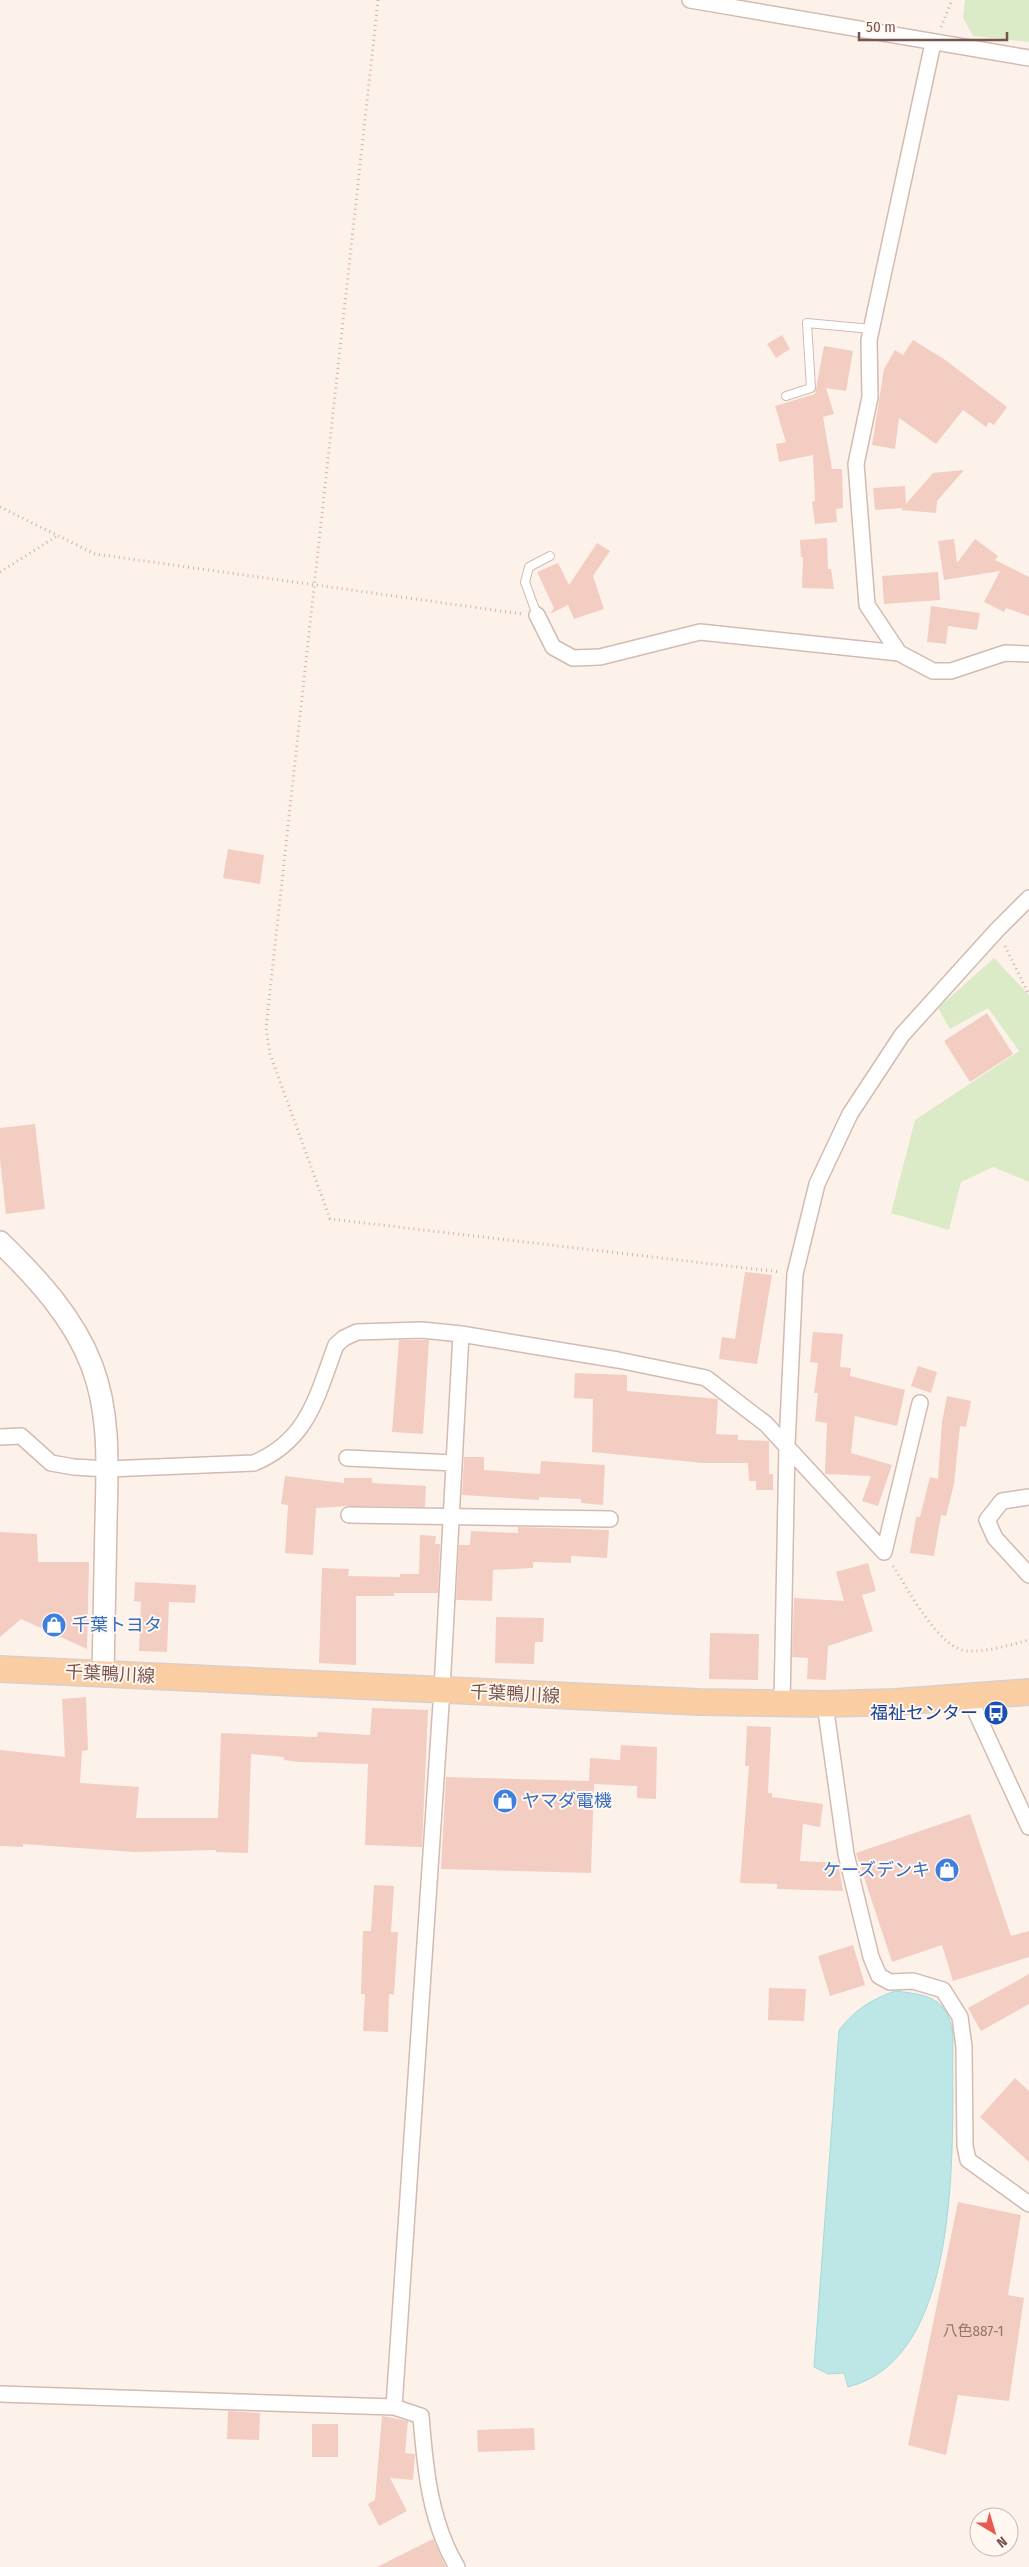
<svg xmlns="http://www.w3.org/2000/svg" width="1029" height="2567" viewBox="0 0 1029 2567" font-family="'Fira Sans Condensed','Noto Sans JP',sans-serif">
  <rect width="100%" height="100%" fill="#fdf2ea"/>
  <!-- green -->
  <path fill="#dbebc7" d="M965,0H1029V42L973,36L963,18Z
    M994,958L1029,995V1182L993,1167L961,1182L949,1230L891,1213L915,1120L1019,1051L988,1008L950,1029L938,1008Z"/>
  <!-- water -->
  <path fill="#bde7e7" stroke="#a3d9d9" d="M895,1991C927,1995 946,1996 953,2033C951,2129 968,2357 848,2387L844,2373L828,2374L814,2367L839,2030C855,2010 870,2000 895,1991Z"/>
  <!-- building -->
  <path fill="#f3cdc1" d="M782,335L790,349L776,358L767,344Z
    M913,340L944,359L1007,407L994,425L989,422L986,427L963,410L936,444L899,418L895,449L872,445L884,369L895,350L903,355Z
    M824,346L853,351L846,391L826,388L834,414L823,417L832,469H842L843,508L836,509L837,522L815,524L812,502L815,501L813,455L779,462L776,444L786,442L775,406L815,394Z
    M964,470L937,501L936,513L901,510L903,508L875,510L873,488L905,486L906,504L933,473Z
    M827,538L828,569H831L834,589L802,588L803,557H801L800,540Z
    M954,539L957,563L975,539L998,556L995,560L1029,577V616L1006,608L1004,612L984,602L1000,571L944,580L938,541Z
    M597,543L610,551L593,576L604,609L574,619L568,605L550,614L554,608L537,572L558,563L569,585Z
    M938,572L940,600L884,604L882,576Z
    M931,606L980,613L977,630L948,626L946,644L927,642Z
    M228,849L264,855L260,884L223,878Z
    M987,1013L1013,1054L970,1082L944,1041Z
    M35,1124L45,1209L6,1214L0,1160V1128Z
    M745,1272L772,1275L757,1364L719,1359L722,1337L735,1339Z
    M813,1332L843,1334L840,1367L851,1368L850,1376L905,1390L897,1426L855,1416L851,1453L892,1465L878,1506L862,1501L871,1476L825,1474L827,1423L815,1421L818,1393H814L818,1363L810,1362Z
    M399,1340H429L423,1434L392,1432Z
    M918,1366L937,1372L931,1393L911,1386Z
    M575,1373L627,1375V1391L718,1399L716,1434L738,1435V1440L769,1441V1474H773V1490H756V1481H749L748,1463H703L592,1452L593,1399L574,1398Z
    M947,1396L971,1401L966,1427L960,1426L954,1484L946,1516L941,1515L934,1556L910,1553L916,1517H920L930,1477L938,1479L942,1422Z
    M464,1457H484V1470L540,1474L541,1461L605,1465L603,1505L581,1503V1499L539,1497V1500L462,1495Z
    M285,1476L344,1483V1478H372V1483L426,1486L425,1507L349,1506L316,1508L313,1555L285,1553L288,1505L281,1504Z
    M518,1527L609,1530L607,1558L571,1556V1563L533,1562V1568L493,1570L492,1601L456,1600L459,1545H470L471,1531L518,1533Z
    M0,1532L37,1534L38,1562H89L87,1649L21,1619L0,1637Z
    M420,1535L436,1536L435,1544H440L438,1593H394V1596H356V1665L319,1663L322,1568L349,1569L348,1576L400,1577V1574H419Z
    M868,1563L876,1591L862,1595L873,1631L828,1646L826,1680L807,1679L808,1658L792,1657L794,1598L844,1601L836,1572Z
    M135,1582L196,1585L195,1603L169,1602L167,1652L139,1651L141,1602L134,1601Z
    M496,1617L544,1618L543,1642H535L534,1664L495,1663Z
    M710,1633L759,1634L758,1680L709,1679Z
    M86,1697L88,1750L82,1751L80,1783L139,1787L136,1818H218L221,1733L317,1737L318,1732L370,1735L372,1708L428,1710L422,1847L365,1845L368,1764L299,1762L284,1760V1757L251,1754L248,1853L216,1852V1850L134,1852L23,1844V1847L0,1846V1750L65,1757L62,1699Z
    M747,1726L771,1727L768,1793H772V1797L823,1804L820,1827L803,1824L800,1861L838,1863L843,1891L777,1889V1884L740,1883L749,1766H745Z
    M621,1745L657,1747L656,1799L637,1798V1786L594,1784L591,1873L441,1869L446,1777L589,1781L590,1758L620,1760Z
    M970,1814L1011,1936L1029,1931V1957L953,1981L942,1945L892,1962L856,1853Z
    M374,1885L394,1886L391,1932H398L394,1995L389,1994L388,2032L363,2031L365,1994H361L363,1931H371Z
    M853,1945L865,1985L830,1996L818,1956Z
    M1029,1974V2004L981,2031L968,2008Z
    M769,1988L806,1989L804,2021L768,2020Z
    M1015,2078L1029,2091V2162L980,2117Z
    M958,2202L1021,2215L1008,2295L1024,2298L1009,2401L958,2395L946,2455L908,2445Z
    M228,2411L260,2413L259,2440L227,2439Z
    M382,2416L408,2421L405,2453L415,2454L413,2480L390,2478L407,2511L379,2526L368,2504L375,2500Z
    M312,2424H338V2457H312Z
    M534,2428L535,2450L478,2452L477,2430Z
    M433,2539L446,2567H377Z"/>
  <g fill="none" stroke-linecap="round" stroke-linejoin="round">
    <defs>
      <path id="lane" d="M786,396L811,388L807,323L871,329
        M537,615L525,582L529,567L550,556"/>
      <path id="street" d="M690,0L1029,58
        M537,615L553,647L573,658L600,657L700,632L899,653L933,671H951L1005,653L1029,654
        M899,653L867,605L856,464L870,397L869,340L933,43
        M0,1437L21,1436L51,1463L74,1467L107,1469L254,1463C309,1440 317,1395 336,1345L344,1338L357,1332L422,1330L461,1334L618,1360L706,1378L766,1424L884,1552
        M347,1458L454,1463
        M1029,1497L1002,1501L987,1520L995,1538L1029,1575
        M349,1515L610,1519
        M884,1552L920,1403
        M969,1697L1029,1827
        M782,1704L787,1445L795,1274L817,1184L850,1114L902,1035L997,930L1029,898
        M825,1704L846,1854L871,1957L879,1976L890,1982L913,1981L943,1990L960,2017L964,2047L965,2146L968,2160L1029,2204
        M0,2394L394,2407L421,2416C425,2468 430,2522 457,2567
        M394,2407L442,1689L461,1334"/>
      <path id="secondary" d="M0,1242C37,1278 74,1318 92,1366C111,1416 107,1470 106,1521C105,1572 104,1623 103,1674"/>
      <path id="primary" d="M0,1669L699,1702L825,1704L895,1702L1029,1692"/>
    </defs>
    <!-- lane casing -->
    <use href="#lane" stroke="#d2bbb1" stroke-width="10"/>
    <!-- street casing -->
    <use href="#street" stroke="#d2bbb1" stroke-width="18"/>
    <!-- secondary casing -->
    <use href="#secondary" stroke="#d5baae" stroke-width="24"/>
    <!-- primary casing -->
    <use href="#primary" stroke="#d9cfcd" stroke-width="28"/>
    <!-- path -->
    <path stroke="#d8b0a3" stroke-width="3" stroke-dasharray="1 4" stroke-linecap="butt" d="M378,0L266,1028L270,1054L330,1219L780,1272
      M941,27L952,0
      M0,507L95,554L522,614
      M0,572L57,536
      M1005,946L1029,995
      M893,1566C908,1589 939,1650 968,1651C988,1652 1009,1645 1029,1640"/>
    <!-- lane -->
    <use href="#lane" stroke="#fff" stroke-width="8"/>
    <!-- street -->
    <use href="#street" stroke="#fff" stroke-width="15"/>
    <!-- secondary -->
    <use href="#secondary" stroke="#fff" stroke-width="21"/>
    <!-- primary -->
    <use href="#primary" stroke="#fbcda2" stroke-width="25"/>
  </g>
  <!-- icons -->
  <defs>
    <symbol id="shop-disc" viewBox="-11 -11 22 22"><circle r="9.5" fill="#3f7fe0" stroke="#fff7f0"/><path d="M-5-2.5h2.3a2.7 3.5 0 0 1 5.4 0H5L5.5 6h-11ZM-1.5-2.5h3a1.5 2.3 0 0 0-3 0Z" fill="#fff"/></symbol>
    <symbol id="bus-disc" viewBox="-11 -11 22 22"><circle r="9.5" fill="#1a4fb4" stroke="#fff7f0"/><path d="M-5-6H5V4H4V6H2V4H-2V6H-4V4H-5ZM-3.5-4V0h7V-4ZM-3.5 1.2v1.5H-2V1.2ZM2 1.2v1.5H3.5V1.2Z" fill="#fff"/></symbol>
  </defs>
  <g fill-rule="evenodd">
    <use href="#shop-disc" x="40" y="1611" width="28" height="28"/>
    <use href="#bus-disc" x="982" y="1699" width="28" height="28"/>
    <use href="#shop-disc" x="491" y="1787" width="28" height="28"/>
    <use href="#shop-disc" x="933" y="1856" width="28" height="28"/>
  </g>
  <g text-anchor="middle" stroke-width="4" stroke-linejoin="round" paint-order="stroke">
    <!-- number labels -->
    <g font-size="15" fill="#977369">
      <text x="973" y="2336">八色887-1</text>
    </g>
    <!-- shop labels -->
    <g font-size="18" fill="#366cbe" stroke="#fff7f0" text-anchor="start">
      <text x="72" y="1631">千葉トヨタ</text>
      <text x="522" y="1807">ヤマダ電機</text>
      <text x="930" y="1876" text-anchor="end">ケーズデンキ</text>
    </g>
    <!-- street labels -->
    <g font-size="18" fill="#78554c" stroke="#fff7f0">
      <text transform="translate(110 1674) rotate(3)" y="6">千葉鴨川線</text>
      <text transform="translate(515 1694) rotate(3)" y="6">千葉鴨川線</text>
    </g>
    <!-- transit labels -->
    <g font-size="18" fill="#164399" stroke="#fff7f0" text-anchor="end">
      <text x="978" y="1719">福祉センター</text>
    </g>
  </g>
  <!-- north arrow -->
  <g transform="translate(994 2532) rotate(142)"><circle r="24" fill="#fff7f0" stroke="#c9b6ae"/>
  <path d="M0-4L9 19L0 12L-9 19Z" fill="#e75a4f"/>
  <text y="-8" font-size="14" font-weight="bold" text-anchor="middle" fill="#78554c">N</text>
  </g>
  <!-- scale -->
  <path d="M859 32v8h148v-8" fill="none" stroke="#78554c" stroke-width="2.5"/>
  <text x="866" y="32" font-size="15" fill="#78554c" stroke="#fff7f0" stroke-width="4" paint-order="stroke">50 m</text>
</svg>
